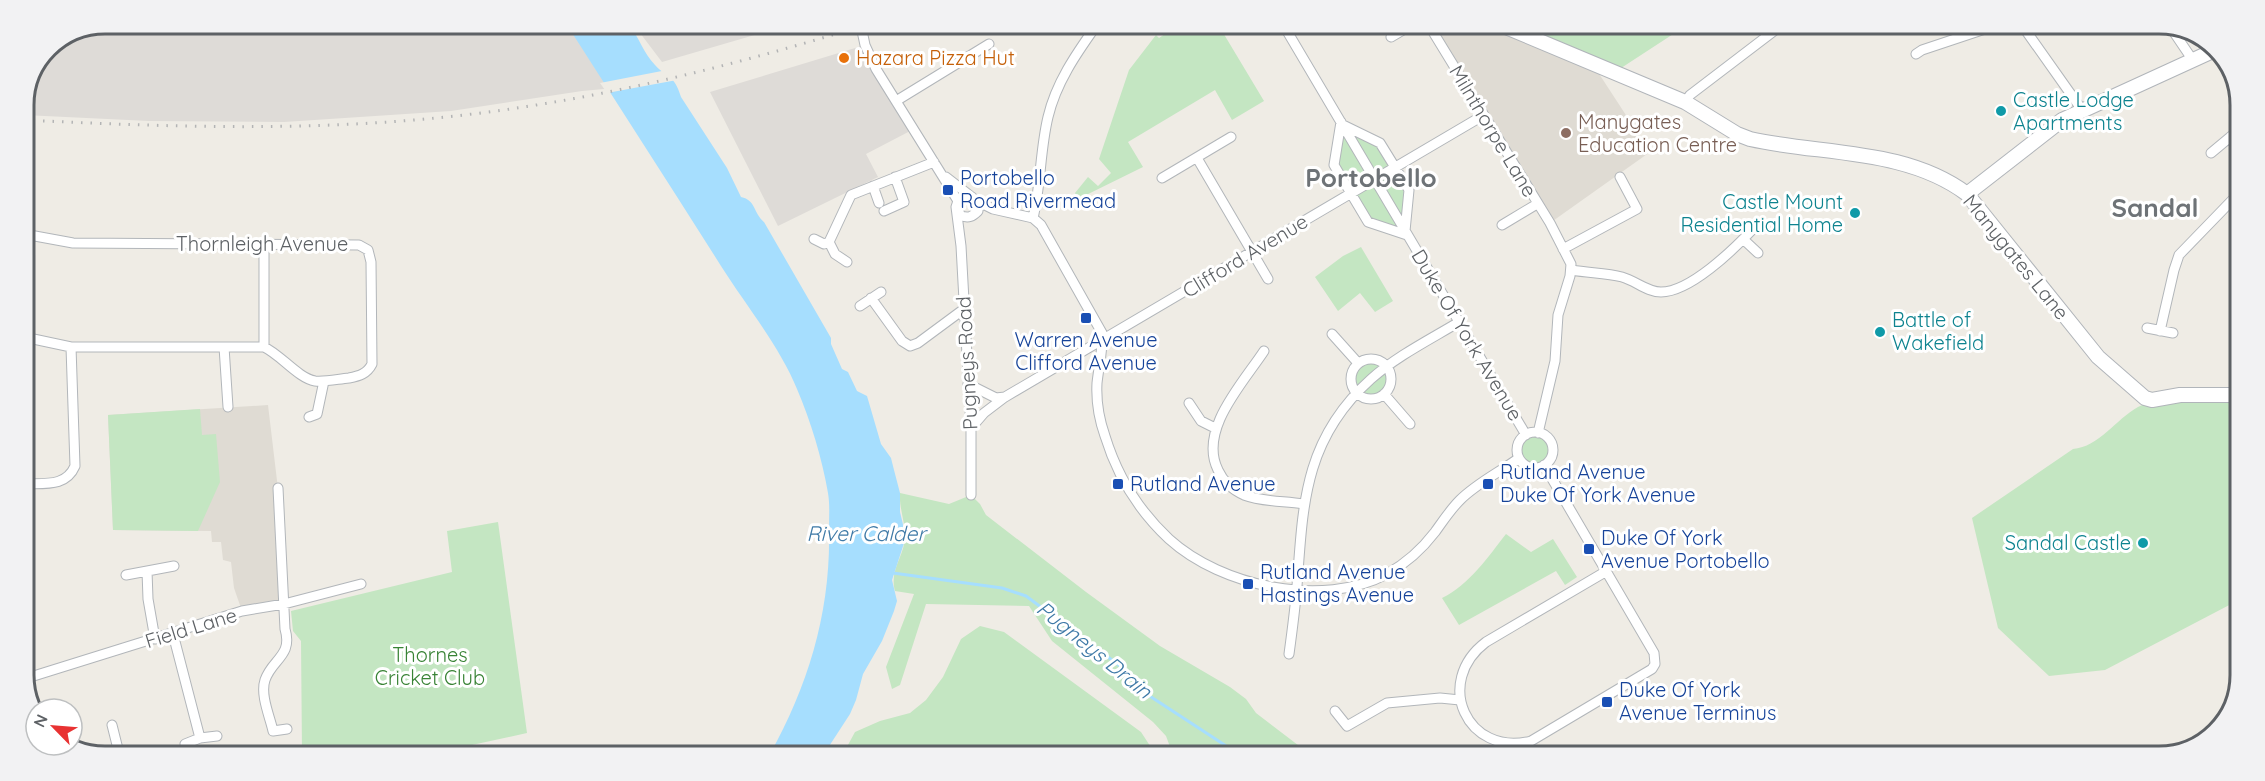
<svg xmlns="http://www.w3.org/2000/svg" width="2265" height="781" viewBox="0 0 2265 781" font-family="Quicksand,sans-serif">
  <rect width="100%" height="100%" fill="#efece5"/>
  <!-- industrial -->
  <path fill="#dedbd7" d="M106,24L598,25L637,86L582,91L451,111L284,122L149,121L24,115V101L48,48Z
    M634,25H789L662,62Z
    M865,45L914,129L866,154L878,177L778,226L710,92Z"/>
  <!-- education -->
  <path fill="#dfdbd3" d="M1430,27H1506L1592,63L1650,152L1550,223Z
    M268,405L278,489L284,604L242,611L234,588L231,562L223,560L221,542H212L211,531L113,530L108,415Z"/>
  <!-- green -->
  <path fill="#c4e6c2" d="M1177,26H1219L1264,101L1232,120L1215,90L1128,142L1143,167L1078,199L1075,193L1088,177L1098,186L1111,173L1099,159L1129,70L1156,35L1159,38Z
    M1506,27H1684L1615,72Z
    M1341,122L1380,143L1409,190L1405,231L1368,222L1334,165Z
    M1361,247L1393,301L1375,312L1360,293L1338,311L1315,277L1343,256Z
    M1351 379a20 20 0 1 1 40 0a20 20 0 1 1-40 0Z
    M2239,399L2237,601L2105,670L2049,676L1998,628L1972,518L2073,449C2099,447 2116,419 2138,407C2163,393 2210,399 2239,399Z
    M200,409L202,435L216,434L220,482L198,531L113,530L108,415Z
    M1518 450a17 17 0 1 1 34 0a17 17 0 1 1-34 0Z
    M900,493L949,504L971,495L980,504L986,515L1086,592L1160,646L1230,687L1246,699L1256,713L1311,755H1173L1166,736L1153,722L1052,641L1029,606L926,604L900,685L892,689L886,667L914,594L895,591C889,569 905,556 905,536C905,521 899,508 900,493Z
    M498,522L527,733L435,753H302L301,641L293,631L291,611L452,572L447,531Z
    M1506,534L1531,552L1553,539L1577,577L1565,585L1556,571L1459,625L1442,598C1469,585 1488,557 1506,534Z
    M980,626L1004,632L1141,732L1156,755L843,754L855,732L880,721L910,713L926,700L943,677L961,639Z"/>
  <!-- water -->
  <path fill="#a6defe" d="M567,25H629C639,37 644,54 655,65C668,79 674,74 681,97L727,168L741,197C756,200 753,213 764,222L831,338V344L842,369L848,372L857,391L867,396L881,444L891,458L894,470L900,493V512L906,537L892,580L897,601L894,611L882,641L863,674L856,700L850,714L824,754H770C809,684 831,610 829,529C829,517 830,505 828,493C822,458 811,422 797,389C780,347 745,304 721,266C670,185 618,105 567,25Z"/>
  <!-- pier -->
  <path fill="#efece5" d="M667,70L677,80L607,93L600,83Z"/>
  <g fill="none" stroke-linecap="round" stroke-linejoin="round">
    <!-- stream -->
    <path stroke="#a6defe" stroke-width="3" d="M893,573L1002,588L1026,596L1124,669L1145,693L1240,755"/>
    <defs>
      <path id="street" d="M861,26L865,45L876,69L958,201
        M1096,26C1076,54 1056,83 1048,117C1040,150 1041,185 1033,218L1041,225L1102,333C1103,350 1099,365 1097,383C1096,401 1099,419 1105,436C1117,475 1139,511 1169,539C1222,587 1323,608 1387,574C1405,564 1422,549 1435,532C1443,521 1450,510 1460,500C1477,483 1500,472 1519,458
        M1284,26L1526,435
        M1430,27L1550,223L1571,264L1570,276L1558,315L1555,361L1538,433
        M2024,28L2082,110
        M2171,28L2192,59
        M1391,37L1408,27
        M1916,54L1922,50L1988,28
        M896,101L989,44
        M1685,102L1690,95L1779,27
        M1341,122L1334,165L1368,222L1407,235
        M1343,125L1380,143L1409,190L1405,231
        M2230,137L2240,154
        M2211,153L2241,128
        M1197,158L1268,279
        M946,177L977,201L978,211C972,217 969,218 961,216L956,207L958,201L965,196L972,197
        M1162,178L1231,137
        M873,186L879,203
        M977,201L993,209L1033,218
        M956,207L961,246L971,428V495
        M884,211L904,202L895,177
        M1502,225L1537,204
        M24,234L73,243L359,245L368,250L371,262L372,364C367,374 359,376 349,378C338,379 326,382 315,381C298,378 281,355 264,347H71L24,337
        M814,239L824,244L829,242
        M1743,239L1758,253
        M1563,249L1637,209L1620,177
        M847,262L835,254L829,242L851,195L934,162
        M1572,270C1588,273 1606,273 1622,277C1636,281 1647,292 1661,292C1690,292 1733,250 1752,230
        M871,298L902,341L910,346L918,343L964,309
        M860,306L881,292
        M2147,328L2173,333
        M2160,331L2174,270L2179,255L2240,192
        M1332,334L1358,363
        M224,347L228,407
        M264,347V244
        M1264,351C1243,383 1198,430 1218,470C1223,481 1233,490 1244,495C1262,502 1285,501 1303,504
        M1351 379a20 20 0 1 1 40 0a20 20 0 1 1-40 0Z
        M968,384L996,398L1005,397L1484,115
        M1384,394L1410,424
        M1189,403L1201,421L1215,428
        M309,417L317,414L324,381
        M971,428L984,413L1005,397
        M1517 450a18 18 0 1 1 36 0a18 18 0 1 1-36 0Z
        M1544,465L1654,653L1655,664L1652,669L1531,741C1467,757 1433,682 1486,642L1605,572
        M24,484C45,483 66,487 75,466L71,347
        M278,488L285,629C293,656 272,659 265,680C260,695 270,717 273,731L287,729
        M147,571L148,599L155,639
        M126,575L174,566
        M173,634L200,738
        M1289,654C1292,632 1295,609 1297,586C1303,504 1304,439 1371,379C1397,356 1429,340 1459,322
        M24,679L242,611L284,604L361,584
        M1335,711L1347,726L1387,703L1440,698L1460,700
        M112,725L119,753
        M185,744L200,738L217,736
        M1494,756L1499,742"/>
      <path id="secondary" d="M1506,27L1685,102L1737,134L1750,139C1821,155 1906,148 1967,194L2098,357L2145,398L2152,400L2180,395H2239
        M1967,194L2062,120L2215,50"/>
    </defs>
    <!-- street casing -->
    <use href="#street" stroke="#b2b6ba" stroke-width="11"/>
    <!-- secondary casing -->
    <use href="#secondary" stroke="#b1b5ba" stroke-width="16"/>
    <!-- street -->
    <use href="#street" stroke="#fff" stroke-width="9"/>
    <!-- secondary -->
    <use href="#secondary" stroke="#fff" stroke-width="14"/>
    <!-- rail -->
    <path stroke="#b3b4b5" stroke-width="3" stroke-dasharray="1.5 8" stroke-linecap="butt" d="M24,120C168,127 311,132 455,116C593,101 729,67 862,26"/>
  </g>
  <!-- markers -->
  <circle fill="#e8710a" stroke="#fff" stroke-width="2" cx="844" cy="58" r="6"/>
  <g fill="#0f9aa8" stroke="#fff" stroke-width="2">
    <circle cx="2001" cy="111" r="6"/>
    <circle cx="1855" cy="213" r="6"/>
    <circle cx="1880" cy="332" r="6"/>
    <circle cx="2143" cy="543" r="6"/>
  </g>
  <circle fill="#8d6e63" stroke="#fff" stroke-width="2" cx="1566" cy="133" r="6"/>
  <g fill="#1a4fb4" stroke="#fff" stroke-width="2">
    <rect x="942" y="184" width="12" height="12" rx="3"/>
    <rect x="1080" y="312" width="12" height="12" rx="3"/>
    <rect x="1112" y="478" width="12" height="12" rx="3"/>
    <rect x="1482" y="478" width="12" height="12" rx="3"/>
    <rect x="1583" y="543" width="12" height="12" rx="3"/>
    <rect x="1242" y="578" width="12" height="12" rx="3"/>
    <rect x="1601" y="696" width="12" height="12" rx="3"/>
  </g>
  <g text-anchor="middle" stroke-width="6" stroke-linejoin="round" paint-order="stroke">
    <!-- food labels -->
    <g font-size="20" fill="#c56008" stroke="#fff" text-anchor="start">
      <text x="856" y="65">Hazara Pizza Hut</text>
    </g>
    <!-- culture labels -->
    <g font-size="20" fill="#0d838f" stroke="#fff" text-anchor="start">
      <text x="2013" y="107">Castle Lodge<tspan x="2013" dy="23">Apartments</tspan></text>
      <text x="1843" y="209" text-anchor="end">Castle Mount<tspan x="1843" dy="23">Residential Home</tspan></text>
      <text x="1892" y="327">Battle of<tspan x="1892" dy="23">Wakefield</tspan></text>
      <text x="2131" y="550" text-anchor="end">Sandal Castle</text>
    </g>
    <!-- education labels -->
    <g font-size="20" fill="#785e54" stroke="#fff" text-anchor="start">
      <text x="1578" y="129">Manygates<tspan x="1578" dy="23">Education Centre</tspan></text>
    </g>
    <!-- street labels -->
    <g font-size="20" fill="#5d6165" stroke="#fff">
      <text transform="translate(1493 131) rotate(59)" y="7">Milnthorpe Lane</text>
      <text x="262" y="251">Thornleigh Avenue</text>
      <text transform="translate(1245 256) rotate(-31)" y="7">Clifford Avenue</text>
      <text transform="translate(2016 257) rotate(51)" y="7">Manygates Lane</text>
      <text transform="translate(1467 335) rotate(59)" y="7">Duke Of York Avenue</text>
      <text transform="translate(967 363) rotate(-93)" y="7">Pugneys Road</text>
      <text transform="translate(191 628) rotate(-17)" y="7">Field Lane</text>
    </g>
    <!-- transit labels -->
    <g font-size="20" fill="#164399" stroke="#fff" text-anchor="start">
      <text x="960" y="185">Portobello<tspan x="960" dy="23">Road Rivermead</tspan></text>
      <text x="1086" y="347" text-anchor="middle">Warren Avenue<tspan x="1086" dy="23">Clifford Avenue</tspan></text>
      <text x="1500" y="479">Rutland Avenue<tspan x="1500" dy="23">Duke Of York Avenue</tspan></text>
      <text x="1130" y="491">Rutland Avenue</text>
      <text x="1601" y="545">Duke Of York<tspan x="1601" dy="23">Avenue Portobello</tspan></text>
      <text x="1260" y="579">Rutland Avenue<tspan x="1260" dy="23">Hastings Avenue</tspan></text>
      <text x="1619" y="697">Duke Of York<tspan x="1619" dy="23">Avenue Terminus</tspan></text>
    </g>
    <!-- park labels -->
    <g font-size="20" fill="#388335" stroke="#fff">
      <text x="430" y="662">Thornes<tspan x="430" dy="23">Cricket Club</tspan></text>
    </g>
    <!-- water labels -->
    <g font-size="21" font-style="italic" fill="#3f7aa7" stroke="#fff">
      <text x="866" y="541">River Calder</text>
      <text transform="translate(1094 650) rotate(39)" y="7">Pugneys Drain</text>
    </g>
    <!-- district labels -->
    <g font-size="26" font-weight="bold" fill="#6e7377" stroke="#fff">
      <text x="1371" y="187">Portobello</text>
      <text x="2155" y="217">Sandal</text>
    </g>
  </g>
  <!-- crop -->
  <path d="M0 0H2265V781H0ZM105 34H2159A71 71 0 0 1 2230 105V675A71 71 0 0 1 2159 746H105A71 71 0 0 1 34 675V105A71 71 0 0 1 105 34Z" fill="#f2f2f3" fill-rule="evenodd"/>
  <path fill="none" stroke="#5d6165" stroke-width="3" d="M105 34H2159A71 71 0 0 1 2230 105V675A71 71 0 0 1 2159 746H105A71 71 0 0 1 34 675V105A71 71 0 0 1 105 34Z"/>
  <!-- north arrow -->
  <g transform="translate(54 727) rotate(295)"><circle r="28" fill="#ffffff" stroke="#bec0c1" stroke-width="1.5"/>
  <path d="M0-4.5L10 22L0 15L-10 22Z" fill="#e83232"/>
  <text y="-9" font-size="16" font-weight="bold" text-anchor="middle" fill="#5d6165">N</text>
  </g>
</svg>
